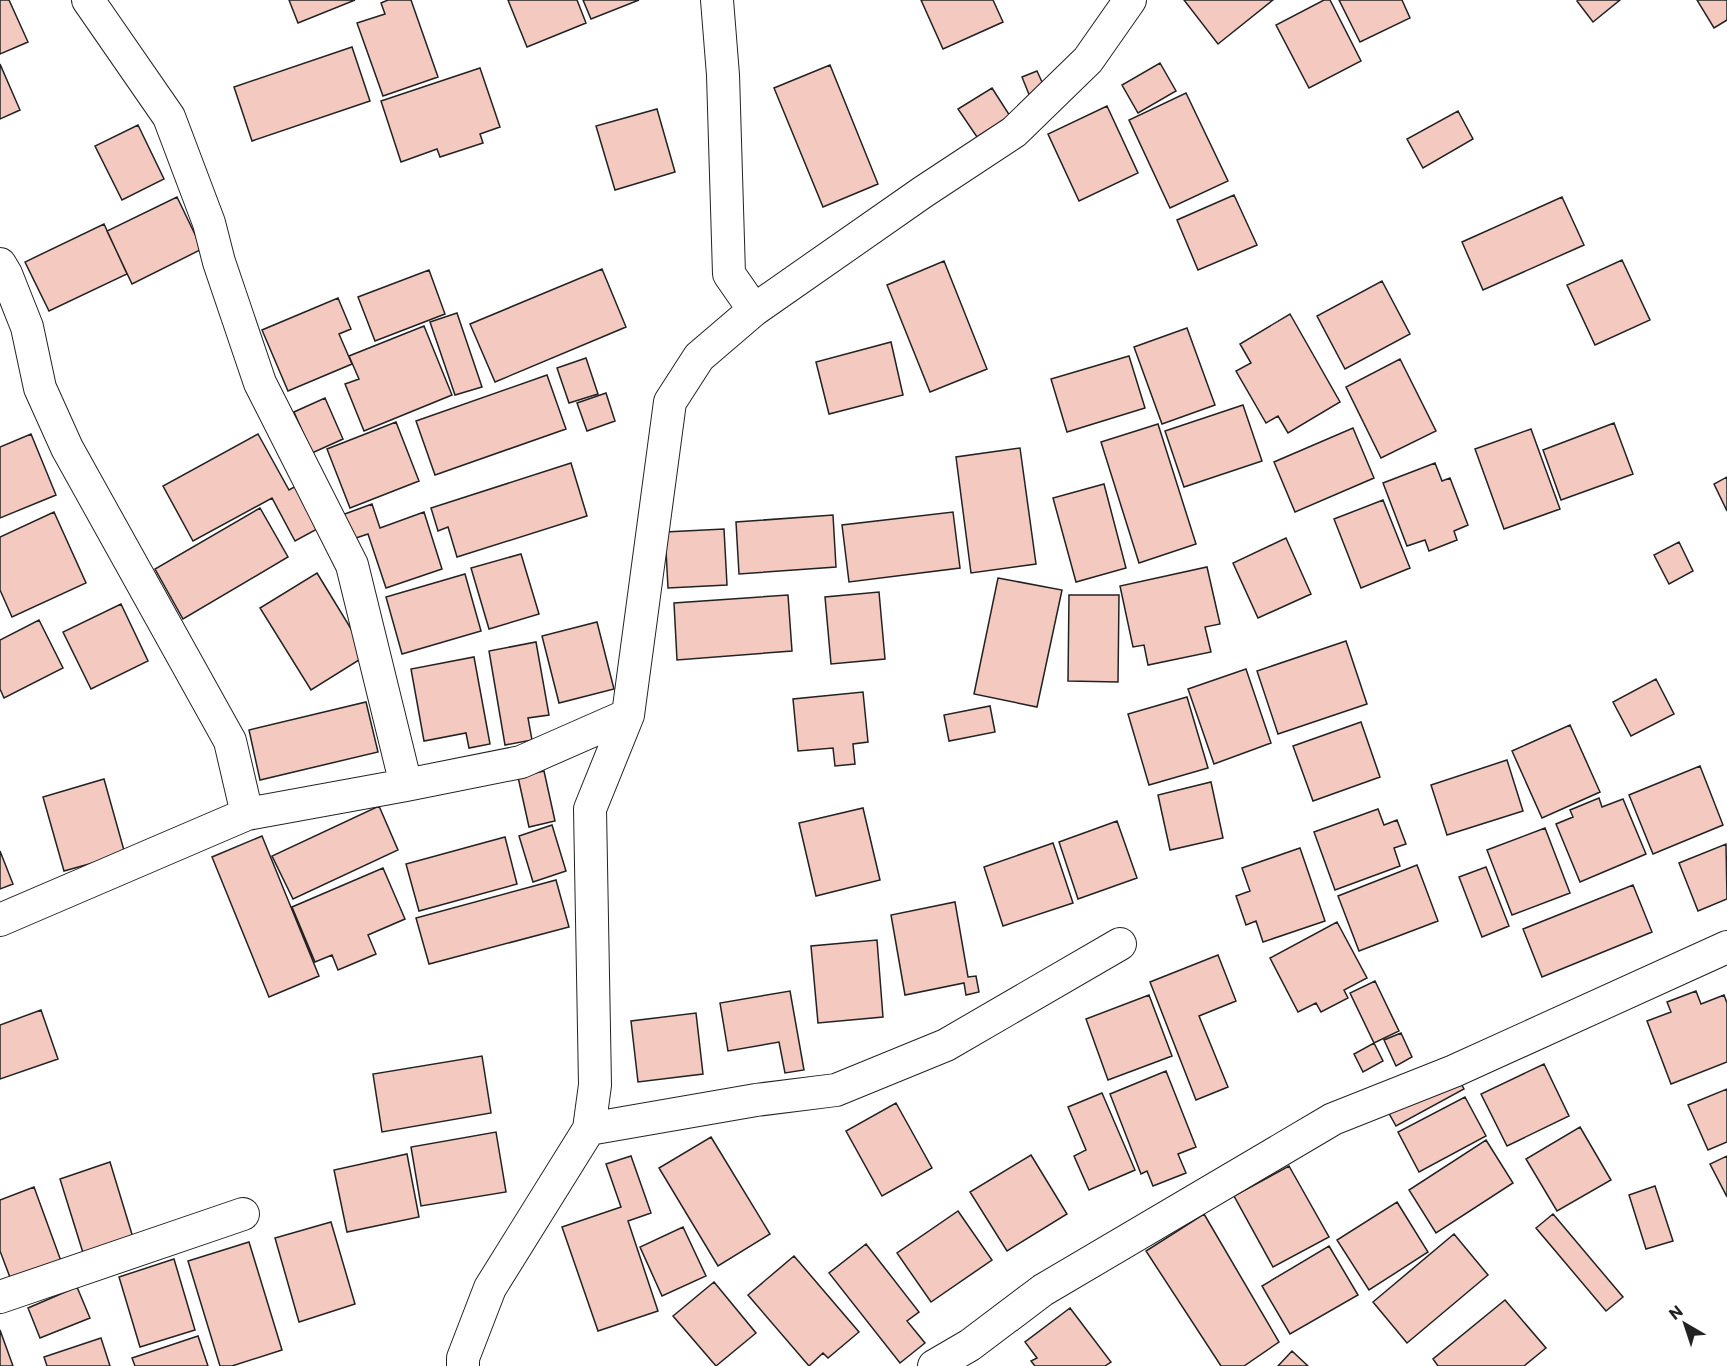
<svg xmlns="http://www.w3.org/2000/svg" width="1727" height="1366" viewBox="0 0 1727 1366" font-family="Commissioner,sans-serif">
  <rect width="100%" height="100%" fill="#fff"/>
  <!-- building -->
  <path fill="#f3c9c0" stroke="#222" stroke-width="1.5" d="M0,0H9L28,42L0,54Z
    M289,0H355L298,23Z
    M388,0H411L438,77L383,96L357,23L385,14L381,3Z
    M508,0H577L586,23L527,47Z
    M583,0H639L591,19Z
    M921,0H993L1003,22L943,49Z
    M1184,0H1273L1218,44Z
    M1324,0H1330L1361,61L1309,88L1276,25Z
    M1339,0H1402L1410,18L1360,42Z
    M1578,0H1620L1593,22L1577,1Z
    M1697,0H1727V20L1714,28Z
    M352,47L370,101L252,141L234,87Z
    M1160,63L1176,91L1138,113L1122,85Z
    M0,64L20,110L0,119Z
    M830,65L878,184L823,207L774,88Z
    M480,68L500,127L480,134L483,143L440,157L437,149L401,162L381,101Z
    M1037,71L1048,95L1032,102L1022,77Z
    M992,88L1010,116L977,137L958,109Z
    M1186,93L1228,181L1170,208L1129,120Z
    M1107,106L1138,173L1079,201L1048,134Z
    M657,109L675,172L615,190L596,126Z
    M1458,111L1473,139L1423,168L1407,139Z
    M138,125L164,179L122,200L95,146Z
    M1234,195L1257,245L1198,270L1177,220Z
    M177,197L202,249L132,284L107,231Z
    M1562,197L1584,245L1483,290L1462,242Z
    M104,224L127,274L49,311L25,262Z
    M1622,260L1650,320L1595,345L1567,285Z
    M944,261L987,369L930,392L887,285Z
    M602,269L626,327L495,382L470,324Z
    M429,270L445,314L375,341L358,297Z
    M1382,281L1410,334L1345,369L1317,316Z
    M338,298L351,329L339,334L352,364L288,391L262,330Z
    M457,313L482,387L455,395L430,322Z
    M1290,314L1340,402L1288,433L1278,416L1266,423L1236,371L1251,363L1240,344Z
    M424,326L452,395L364,431L345,384L359,379L349,356Z
    M1187,328L1215,405L1162,424L1134,347Z
    M891,342L903,395L829,414L816,362Z
    M1129,356L1145,408L1067,432L1051,379Z
    M586,358L598,394L569,403L557,368Z
    M1400,359L1436,431L1381,458L1346,387Z
    M547,375L566,429L435,475L416,421Z
    M606,393L615,421L587,431L577,403Z
    M325,398L343,439L312,453L294,412Z
    M1243,405L1262,461L1184,487L1165,431Z
    M396,422L419,481L350,508L327,449Z
    M1614,423L1633,474L1561,500L1543,450Z
    M1158,424L1196,544L1139,563L1101,442Z
    M1353,428L1374,478L1295,512L1274,462Z
    M1531,429L1560,509L1504,529L1475,449Z
    M31,434L56,495L0,518V447Z
    M258,434L289,490L296,486L319,528L295,541L272,498L193,541L163,486Z
    M1020,448L1036,564L971,573L956,457Z
    M571,463L587,516L457,557L448,527L438,531L431,508Z
    M1435,463L1442,481L1450,478L1468,525L1454,531L1457,540L1429,551L1425,540L1407,546L1383,483Z
    M1727,477V511L1714,484Z
    M1104,484L1126,568L1076,582L1053,498Z
    M1383,500L1410,568L1361,588L1334,519Z
    M372,504L380,528L424,512L442,569L386,588L368,534L350,540L342,515Z
    M260,508L288,557L183,619L155,569Z
    M54,512L86,583L12,617L0,590V537Z
    M953,512L960,568L849,582L842,525Z
    M833,515L836,567L739,574L736,522Z
    M724,529L727,585L668,588L665,532Z
    M1286,538L1311,594L1258,618L1233,563Z
    M1679,542L1693,571L1669,584L1654,555Z
    M521,554L539,614L489,629L471,568Z
    M1207,567L1220,624L1205,627L1211,652L1148,665L1144,645L1133,647L1120,586Z
    M317,573L367,655L311,690L260,608Z
    M465,574L481,631L402,654L386,597Z
    M998,578L1062,590L1037,707L974,694Z
    M879,592L885,659L831,664L825,597Z
    M788,595L792,651L677,660L674,603Z
    M1069,595H1119L1118,682L1068,681Z
    M121,604L148,661L91,689L63,632Z
    M39,620L63,668L4,698L0,689V640Z
    M597,622L614,689L559,703L542,636Z
    M1346,641L1367,704L1278,734L1257,671Z
    M536,642L549,715L528,718L532,740L505,745L489,651Z
    M474,657L490,744L469,748L466,733L424,741L411,669Z
    M1246,669L1271,743L1214,764L1188,689Z
    M1656,679L1674,714L1631,736L1613,702Z
    M863,692L868,742L853,744L855,764L835,766L833,748L798,751L793,699Z
    M1187,697L1208,768L1149,785L1128,714Z
    M366,702L378,752L260,780L249,730Z
    M990,706L995,732L949,741L944,715Z
    M1361,722L1380,777L1313,801L1293,746Z
    M1570,725L1600,792L1542,818L1512,751Z
    M1507,760L1523,811L1447,835L1431,785Z
    M1700,766L1723,825L1653,854L1629,795Z
    M544,771L555,821L529,827L518,777Z
    M104,779L125,854L64,871L43,797Z
    M1211,782L1223,838L1170,850L1158,795Z
    M1599,798L1602,807L1623,799L1646,854L1580,882L1556,824L1573,817L1570,810Z
    M379,806L398,850L293,899L272,856Z
    M863,808L880,880L816,896L799,823Z
    M1378,809L1384,825L1397,820L1406,844L1394,848L1400,866L1335,890L1314,832Z
    M1117,821L1137,878L1078,899L1059,842Z
    M552,825L566,871L533,882L519,836Z
    M1545,828L1570,893L1512,915L1487,850Z
    M262,836L319,976L269,997L212,857Z
    M505,837L517,884L419,911L406,864Z
    M1053,843L1073,903L1003,926L984,867Z
    M1726,844L1727,899L1698,911L1679,863Z
    M1300,848L1325,921L1263,942L1256,921L1246,925L1236,896L1250,891L1242,868Z
    M0,851L13,884L0,889Z
    M1417,865L1438,921L1359,951L1338,896Z
    M1486,867L1509,926L1482,937L1459,877Z
    M383,868L405,919L368,935L376,954L338,970L332,955L315,962L292,907Z
    M556,880L569,927L429,964L416,918Z
    M1633,885L1652,932L1542,977L1523,929Z
    M955,902L968,977L976,976L979,992L966,995L964,983L905,995L891,915Z
    M1337,922L1367,978L1344,990L1348,998L1321,1012L1316,1003L1298,1012L1270,958Z
    M877,940L883,1017L818,1023L811,946Z
    M1218,955L1236,1001L1199,1016L1228,1087L1196,1100L1150,982Z
    M1375,981L1399,1031L1374,1043L1350,993Z
    M790,991L804,1070L785,1073L779,1042L728,1051L720,1003Z
    M1696,991L1701,1004L1724,995L1727,1003V1062L1671,1084L1647,1021L1671,1012L1667,1002Z
    M1149,995L1172,1056L1108,1080L1086,1019Z
    M41,1010L58,1059L0,1079V1025Z
    M696,1013L703,1074L638,1082L631,1021Z
    M1401,1033L1412,1057L1396,1066L1384,1040Z
    M1374,1043L1383,1061L1363,1072L1354,1054Z
    M482,1056L491,1113L382,1132L373,1074Z
    M1544,1064L1569,1116L1507,1146L1481,1094Z
    M1166,1071L1196,1147L1178,1154L1186,1173L1153,1186L1147,1171L1141,1174L1110,1094Z
    M1454,1071L1464,1089L1396,1126L1386,1108Z
    M1727,1089V1142L1708,1150L1688,1105Z
    M1102,1093L1135,1170L1089,1190L1074,1156L1086,1150L1068,1107Z
    M1465,1097L1486,1136L1419,1172L1398,1132Z
    M896,1103L932,1168L882,1196L846,1131Z
    M1580,1127L1611,1180L1557,1211L1526,1159Z
    M496,1132L506,1192L421,1206L411,1147Z
    M711,1137L770,1234L718,1266L659,1168Z
    M1486,1140L1513,1183L1436,1233L1409,1190Z
    M407,1154L419,1217L347,1232L334,1170Z
    M1031,1155L1067,1214L1007,1251L970,1192Z
    M631,1156L651,1213L628,1221L658,1311L598,1331L562,1227L621,1207L606,1164Z
    M1727,1156V1197L1710,1164Z
    M110,1162L134,1241L84,1256L60,1179Z
    M1289,1166L1329,1237L1273,1267L1234,1196Z
    M1655,1186L1673,1241L1646,1249L1629,1195Z
    M34,1187L61,1261L11,1280L0,1251V1200Z
    M1397,1202L1428,1252L1369,1290L1337,1240Z
    M958,1211L992,1260L931,1302L897,1253Z
    M1204,1214L1279,1342L1244,1366H1221L1146,1251Z
    M1553,1214L1623,1297L1606,1311L1536,1228Z
    M331,1222L355,1304L299,1322L275,1238Z
    M683,1227L706,1276L662,1296L640,1247Z
    M1454,1234L1488,1275L1407,1343L1373,1302Z
    M249,1242L282,1350L232,1366H220L188,1261Z
    M866,1244L919,1312L907,1321L925,1343L900,1363L829,1273Z
    M1329,1246L1358,1295L1290,1334L1262,1286Z
    M794,1256L859,1332L828,1358L823,1353L809,1366L748,1295Z
    M174,1259L195,1330L140,1347L119,1277Z
    M714,1282L756,1333L716,1366L673,1316Z
    M77,1287L90,1318L40,1338L28,1308Z
    M1505,1300L1546,1348L1524,1366H1438L1433,1359Z
    M1070,1308L1111,1362L1105,1366H1035L1031,1361L1037,1358L1025,1342Z
    M0,1330L13,1366H0Z
    M198,1336L208,1366H135L132,1358Z
    M101,1338L110,1366H47L44,1357Z
    M1292,1351L1308,1366H1278Z"/>
  <g fill="none" stroke-linecap="round" stroke-linejoin="round">
    <defs>
      <path id="street" d="M88,0L169,117L209,223L219,262L260,383L352,565L406,785
        M0,264L6,274L27,327L40,388L67,448L230,741L247,814
        M754,310L923,192L1014,132L1088,60L1130,0
        M0,920L247,814L406,785L521,762L628,715
        M589,1129L756,1100L836,1090L946,1045L1120,944
        M0,1297L243,1214
        M463,1366V1358L490,1288L589,1129L595,1085L590,809L628,715L670,402L699,357L754,310L729,274L723,75L717,0
        M934,1366L970,1345L1043,1290L1333,1119L1454,1071L1727,947"/>
    </defs>
    <!-- street casing -->
    <use href="#street" stroke="#222" stroke-width="34"/>
    <!-- street -->
    <use href="#street" stroke="#fff" stroke-width="32"/>
  </g>
  <!-- north arrow -->
  <g transform="translate(1685 1324) rotate(321)" stroke="#ffffff" stroke-width="4.5" paint-order="stroke">
  <path d="M0-4.5L10 22L0 15L-10 22Z" fill="#222222"/>
  <text y="-9" font-size="16" font-weight="bold" text-anchor="middle" fill="#222222">N</text>
  </g>
</svg>
